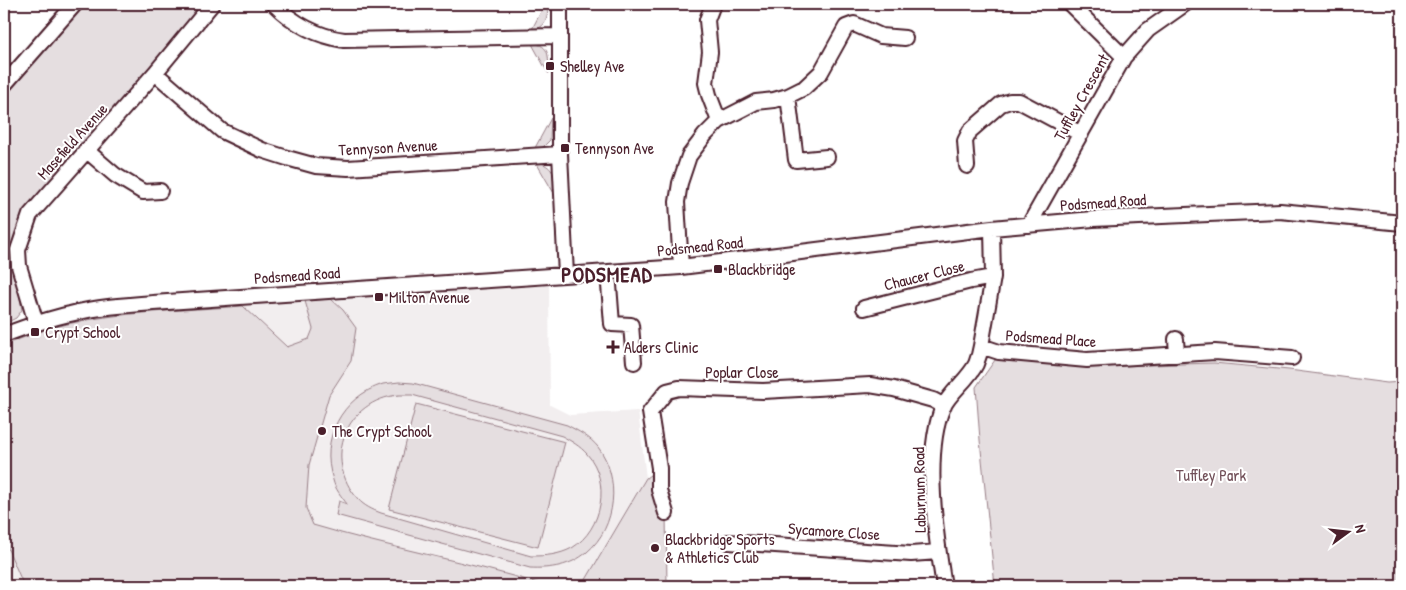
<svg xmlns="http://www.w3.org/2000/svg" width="1406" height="590" viewBox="0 0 1406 590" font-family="'Patrick Hand',sans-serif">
  <rect width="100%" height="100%" fill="#fff"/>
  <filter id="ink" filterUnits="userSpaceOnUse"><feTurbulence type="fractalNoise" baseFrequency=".02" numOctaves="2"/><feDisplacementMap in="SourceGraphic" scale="10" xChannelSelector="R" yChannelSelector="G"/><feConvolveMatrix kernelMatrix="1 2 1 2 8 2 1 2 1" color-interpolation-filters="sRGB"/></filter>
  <g filter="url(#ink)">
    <!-- built -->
    <path fill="#f2eeef" d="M549,283L550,405L570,415L638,411L646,478L582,586H4V345L57,327L77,322L140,313L213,309L271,303L397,295L496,286Z"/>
    <!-- green -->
    <path fill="#e5dee0" stroke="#987e86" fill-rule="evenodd" d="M83,4H206L38,196L23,215L17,231L12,252L22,310L16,318L4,324V93Z
      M545,4H548C548,16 547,29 532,29Z
      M532,44C551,44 548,58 549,73H548Z
      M551,118L550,140L543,147L536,149L535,148L536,146Z
      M541,163C557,169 554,180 555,195L537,164Z
      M331,299L343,310L356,328L351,361L329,395L309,465L306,508L313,525C390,548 470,562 547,586H24L4,540V345C22,338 40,331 59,326C119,311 181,311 243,306L287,347L309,339L313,329L305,301Z
      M995,360L1087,367L1214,363L1289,370L1387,383L1402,382V586H995L980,440L976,387Z
      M399,382L413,383L567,425C578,431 590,437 598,447C621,477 617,527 587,552C571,566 550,569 530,568L336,515L339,501L347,504C342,497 335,489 333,480C319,439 342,397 383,384C388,383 394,383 399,382ZM399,395H412L562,436C571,441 580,446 587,454C611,481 603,529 572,548C559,555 545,556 531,556L381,513C373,510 364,506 358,499C322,459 346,400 399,395Z
      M416,404L565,442L538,547L389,509Z
      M659,468L666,513L667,586H570L584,583L646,478Z"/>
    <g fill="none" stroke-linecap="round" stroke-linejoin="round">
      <defs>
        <path id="minor" d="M274,4C293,23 316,36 344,40L559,36
          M560,4V154L566,275
          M713,4L707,20L710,52L706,83L709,95L719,121
          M1070,4L1124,57
          M155,73L222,131L262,150L287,158L316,166L348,168L560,154
          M4,85L75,4
          M788,96L796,160L827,157
          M86,150L115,175L143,192L160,191
          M967,166L965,141L970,131L1001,104L1010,101H1019L1081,134
          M1029,225L1124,57L1148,30L1185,4
          M992,228L993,277L981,346L999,352L1087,360L1215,352L1292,358
          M681,267L677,202L680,183L689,156L705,135L719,121L756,102L774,100L788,96L804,88L821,72L846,27L854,24L881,36L905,38
          M608,272L612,324L631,325L634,362
          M864,308L971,281L993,277
          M36,323L19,266L18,250L30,215L155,73L212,4
          M4,335C25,327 47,319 70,314C97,307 126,305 153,303L681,267L992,228L1093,219L1280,211L1402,223
          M1176,339L1177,355
          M666,513L659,490V468L650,412L667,391L679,388L763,391L870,385L894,389L933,400L944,406
          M728,542L911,554L938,552
          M944,586C936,538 923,453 943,407C951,391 968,380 976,364C978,359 980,352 981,346"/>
      </defs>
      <!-- minor casing -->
      <use href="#minor" stroke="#4a1f2b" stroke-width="18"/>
      <!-- minor -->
      <use href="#minor" stroke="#fff" stroke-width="14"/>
    </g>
  </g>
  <!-- markers -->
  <g fill="#4a1f2b" stroke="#fff" stroke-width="2">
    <rect x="545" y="61" width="10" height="10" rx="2.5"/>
    <rect x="560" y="143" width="10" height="10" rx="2.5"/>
    <rect x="713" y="264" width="10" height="10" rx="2.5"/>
    <rect x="374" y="292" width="10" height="10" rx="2.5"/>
    <rect x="30" y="327" width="10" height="10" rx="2.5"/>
    <path d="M610.5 339.5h5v5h5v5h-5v5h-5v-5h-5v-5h5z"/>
    <circle cx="322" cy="431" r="5"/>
    <circle cx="655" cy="548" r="5"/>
  </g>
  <g text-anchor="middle" stroke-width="4" stroke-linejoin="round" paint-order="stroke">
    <!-- poi labels -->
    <g font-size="16" fill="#4a1f2b" stroke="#fff" text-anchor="start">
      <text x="560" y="72">Shelley Ave</text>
      <text x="575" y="154">Tennyson Ave</text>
      <text x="728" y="275">Blackbridge</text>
      <text x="389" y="303">Milton Avenue</text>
      <text x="45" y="338">Crypt School</text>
      <text x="624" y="353">Alders Clinic</text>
      <text x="332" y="437">The Crypt School</text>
      <text x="665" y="545">Blackbridge Sports<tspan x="665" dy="18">&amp; Athletics Club</tspan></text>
    </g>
    <!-- street labels -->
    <g font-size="16" fill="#4a1f2b" stroke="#fff">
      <text transform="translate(1081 97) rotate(-61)" y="6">Tuffley Crescent</text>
      <text transform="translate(72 141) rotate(-48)" y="6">Masefield Avenue</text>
      <text transform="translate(388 147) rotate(-3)" y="6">Tennyson Avenue</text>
      <text transform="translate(1103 202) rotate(-4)" y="6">Podsmead Road</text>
      <text transform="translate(700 246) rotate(-6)" y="6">Podsmead Road</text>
      <text transform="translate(297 275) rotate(-4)" y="6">Podsmead Road</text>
      <text transform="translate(924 275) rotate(-14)" y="6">Chaucer Close</text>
      <text transform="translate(1051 338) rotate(4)" y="6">Podsmead Place</text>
      <text x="742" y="378">Poplar Close</text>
      <text transform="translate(919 490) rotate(-91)" y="6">Laburnum Road</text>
      <text transform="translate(834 531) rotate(4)" y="6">Sycamore Close</text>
    </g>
    <!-- park labels -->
    <g font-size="16" fill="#714f58" stroke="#fff">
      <text x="1211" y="481">Tuffley Park</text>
    </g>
    <!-- district labels -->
    <g font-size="21" font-weight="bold" letter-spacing="1" fill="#4a1f2b" stroke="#fff">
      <text x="607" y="282">PODSMEAD</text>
    </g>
  </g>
  <!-- margin -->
  <rect width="1406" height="590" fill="none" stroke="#fff" stroke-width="20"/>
  <rect x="10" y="10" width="1386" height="570" fill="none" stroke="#4a1f2b" stroke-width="2" filter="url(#ink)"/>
  <!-- north arrow -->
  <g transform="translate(1348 532) rotate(75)" stroke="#ffffff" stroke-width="4" paint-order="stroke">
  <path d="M0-4L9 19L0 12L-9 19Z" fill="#4a1f2b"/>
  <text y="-8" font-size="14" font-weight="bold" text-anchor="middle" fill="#4a1f2b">N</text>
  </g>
</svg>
